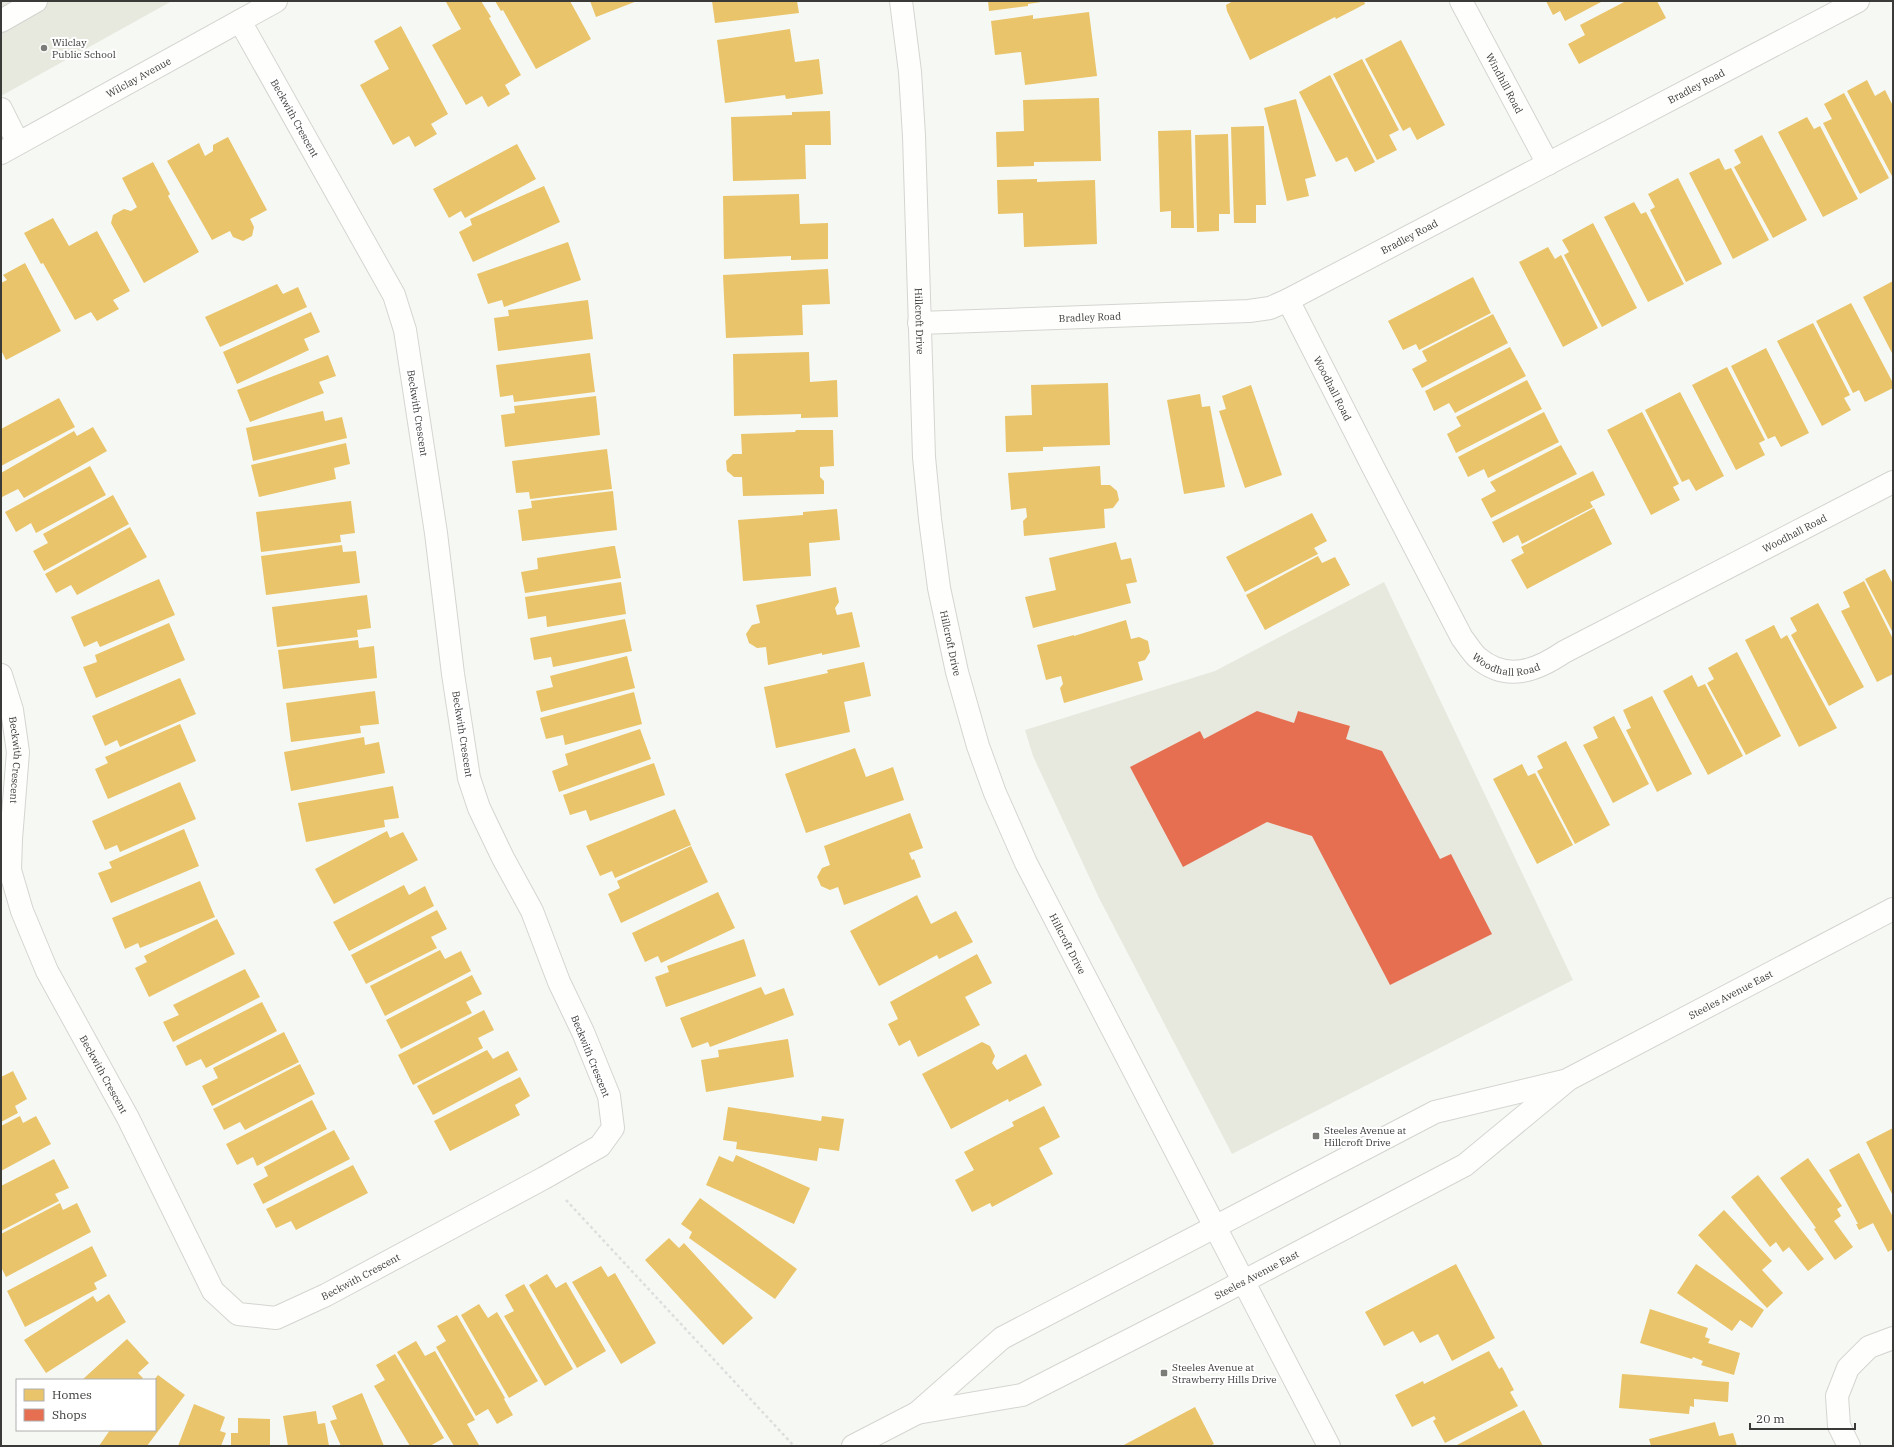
<svg xmlns="http://www.w3.org/2000/svg" width="1894" height="1447" viewBox="0 0 1894 1447" font-family="'IBM Plex Serif',serif">
  <rect width="100%" height="100%" fill="#f6f8f3"/>
  <!-- built -->
  <path fill="#e7e9df" d="M1,1H172L1,96Z
    M1384,582L1573,980L1232,1154L1099,898L1033,756L1025,730L1215,671Z"/>
  <!-- homes -->
  <path fill="#e9c46a" d="M447,1H481L491,17L489,18L521,75L505,85L510,94L488,107L482,96L466,105L432,45L461,29L446,2Z
    M495,1H570L591,39L536,69L503,10L501,11Z
    M590,1H637L596,17Z
    M712,1H797L799,13L715,23Z
    M988,1H1041V2L1028,4V6L989,11Z
    M1233,1H1364L1365,4L1336,19L1335,17L1250,60L1227,11L1226,5Z
    M1546,1H1603L1565,21L1560,11L1553,15Z
    M1626,1H1657L1666,18L1579,64L1568,44L1585,35L1580,25Z
    M1089,12L1097,76L1025,85L1021,52L995,55L991,21L1033,15V19Z
    M401,26L448,114L431,124L437,134L415,147L409,136L393,145L360,85L389,69L374,41Z
    M790,29L795,62L819,59L823,94L786,99L785,95L725,103L717,40Z
    M1401,40L1445,125L1417,140L1410,127L1403,131L1365,59Z
    M1362,59L1399,130L1389,135L1397,150L1377,160L1333,74Z
    M1330,75L1375,162L1355,172L1347,157L1336,162L1299,92Z
    M1867,80L1875,96L1885,90L1893,106V178L1847,91Z
    M1844,93L1889,178L1860,194L1823,123L1832,119L1824,104Z
    M1099,98L1101,161L1034,162V166L997,167L996,132L1024,131L1023,100Z
    M1296,99L1316,176L1305,179L1309,196L1287,201L1264,108Z
    M830,111L831,145H805L806,179L733,181L731,117L792,115V112Z
    M1807,117L1814,129L1820,126L1858,199L1823,217L1778,132Z
    M1264,126L1266,205H1256V223H1234L1231,127Z
    M1191,130L1194,228H1171V211L1160,212L1158,131Z
    M1228,134L1230,214H1219V231L1197,232L1195,135Z
    M1762,135L1807,220L1773,238L1734,167L1741,163L1734,150Z
    M228,137L267,210L250,219L254,227L252,236L243,241L233,237L230,231L212,240L167,161L199,143L205,156L213,151V145Z
    M517,144L536,179L465,218L461,211L449,218L433,189Z
    M1719,158L1725,170L1731,168L1769,240L1733,259L1689,173Z
    M153,162L170,194L168,196L199,252L144,283L111,223L113,215L124,209L131,211L137,207L122,178Z
    M1678,178L1722,264L1686,282L1650,210L1655,207L1648,194Z
    M1037,179V182L1095,180L1097,244L1024,247L1023,213L998,214L997,180Z
    M544,186L560,222L473,262L459,232L472,225L470,219Z
    M799,194L800,224L828,223V259L793,260H791V256L724,259L723,196Z
    M1634,202L1641,214L1646,212L1684,284L1648,302L1604,217Z
    M53,218L69,246L97,231L130,291L113,300L119,309L97,321L91,312L75,320L43,263L41,264L24,233Z
    M1593,223L1637,308L1602,327L1564,255L1569,252L1562,240Z
    M568,242L581,280L504,307L502,300L488,304L477,274Z
    M1548,247L1555,259L1561,255L1598,328L1563,347L1519,262Z
    M25,263L61,331L6,360L1,350V283L7,280L3,275Z
    M828,269L830,304L802,305L803,335L726,338L723,275Z
    M1473,277L1491,313L1419,350L1416,344L1403,350L1388,321Z
    M1893,281V355L1863,297Z
    M277,284L283,294L298,287L307,307L220,347L205,317Z
    M588,300L593,339L498,351L494,318L509,316L508,310Z
    M1851,303L1893,383V388L1865,402L1859,390L1853,393L1816,321Z
    M311,312L320,332L304,339L309,350L237,384L223,352Z
    M1493,314L1508,343L1422,388L1412,369L1427,361L1422,351Z
    M1813,323L1850,395L1844,398L1851,410L1822,426L1777,341Z
    M1510,347L1526,376L1455,413L1449,403L1434,411L1425,391Z
    M1766,348L1809,433L1781,447L1775,436L1768,439L1731,366Z
    M809,352L810,382L837,380L838,417L801,418V414L734,416L733,354Z
    M590,353L595,392L514,402L513,395L500,397L496,365Z
    M328,355L336,376L319,382L324,393L250,422L237,390Z
    M1727,367L1765,440L1759,443L1765,455L1736,470L1692,385Z
    M1527,380L1542,409L1456,453L1447,434L1461,426L1456,417Z
    M1108,383L1110,445L1043,447V451L1006,452L1005,416L1032,415L1031,385Z
    M1251,385L1282,475L1245,488L1219,411L1226,409L1222,396Z
    M1680,392L1724,476L1696,491L1689,479L1682,482L1645,410Z
    M1200,394L1202,407L1210,406L1225,487L1184,494L1167,400Z
    M596,396L600,435L505,447L501,415L515,413L514,406Z
    M59,398L75,427L1,466V429Z
    M323,411L325,421L342,417L347,438L253,461L246,428Z
    M1544,412L1559,442L1488,478L1484,469L1468,477L1458,457Z
    M1642,412L1679,484L1673,487L1680,500L1651,515L1607,430Z
    M93,427L107,451L24,498L18,489L2,497L1,473L74,431L77,436Z
    M796,430H833L834,466L820,467V477L824,481V494L743,496L742,477H734L727,471L726,461L733,454H742L741,434L795,432Z
    M346,443L350,464L334,468L336,479L259,497L251,465Z
    M1561,445L1577,474L1491,518L1481,499L1496,491L1490,482Z
    M607,449L612,489L530,499L529,492L516,493L512,461Z
    M90,466L106,495L36,533L31,523L16,532L5,512Z
    M1100,466L1101,485H1110L1117,491L1119,500L1113,508L1104,509L1105,528L1024,536L1023,521L1027,517L1026,508L1011,510L1008,473Z
    M1593,471L1605,495L1590,502L1593,507L1522,544L1518,535L1503,543L1492,522Z
    M613,491L617,530L522,541L518,510L532,508L531,501Z
    M113,495L129,524L44,571L33,551L48,543L43,534Z
    M351,501L355,533L340,535L341,542L261,552L256,512Z
    M1594,508L1612,544L1527,589L1511,560L1524,553L1521,547Z
    M837,509L840,540L809,543L811,576L743,581L738,520L803,515V512Z
    M1312,513L1327,541L1314,548L1318,554L1245,592L1226,557Z
    M130,527L147,557L77,595L71,585L56,593L45,574Z
    M1116,542L1121,560L1131,558L1137,582L1126,584L1131,603L1033,628L1025,597L1056,590L1049,558Z
    M342,545L343,552L356,551L360,583L266,595L261,556Z
    M613,546H615L621,578L525,593L521,572L538,569L537,558Z
    M1318,556L1322,563L1335,557L1350,585L1265,630L1246,595Z
    M1885,569L1893,584V633L1865,579Z
    M159,579L175,615L100,647L97,641L84,647L71,617Z
    M1864,581L1893,639V674L1877,682L1841,611L1850,607L1843,592Z
    M621,582L626,614L547,627L546,616L528,619L525,597Z
    M836,587L839,602L835,608L837,615L852,612L860,647L822,655V653L768,665L766,647L757,648L749,643L746,634L752,625L760,623L756,605Z
    M367,595L371,628L357,630L358,637L277,647L272,607Z
    M1818,603L1864,687L1829,706L1791,635L1797,631L1790,618Z
    M625,619L632,651L553,667L551,657L534,660L530,638Z
    M1126,620L1131,639L1139,637L1148,641L1150,652L1145,660L1138,662L1143,680L1064,703L1060,688L1063,684L1061,676L1046,680L1037,645L1074,635V636Z
    M169,623L185,660L96,698L83,667L97,662L95,655Z
    M1774,625L1781,639L1787,635L1837,728L1799,747L1745,640Z
    M358,640L359,648L374,646L377,678L283,689L278,650Z
    M1737,652L1781,736L1746,755L1707,683L1714,679L1708,668Z
    M627,656L635,688L541,712L536,691L553,687L550,676Z
    M864,662L871,696L844,702L850,732L776,748L764,687L828,673L827,670Z
    M1692,675L1698,687L1705,684L1743,756L1708,775L1663,691Z
    M180,678L196,714L120,747L117,740L105,746L92,716Z
    M375,691L379,724L360,726L361,733L291,742L286,703Z
    M634,692L642,724L565,745L563,735L546,739L540,718Z
    M1652,696L1692,774L1657,792L1626,730L1631,728L1623,710Z
    M1614,716L1649,784L1613,803L1583,745L1598,738L1593,727Z
    M180,724L196,761L108,799L95,769L108,763L105,757Z
    M640,729L651,759L559,792L552,771L568,765L565,754Z
    M364,737L365,745L379,742L385,773L291,791L284,752Z
    M1566,741L1610,825L1575,844L1537,771L1543,768L1537,756Z
    M855,748L866,777L893,767L904,800L806,833L785,774Z
    M654,763L665,795L590,821L586,810L570,815L563,795Z
    M1522,764L1528,776L1535,773L1573,845L1537,864L1493,779Z
    M180,782L196,819L120,852L117,845L105,850L92,821Z
    M393,786L399,818L384,820L385,827L306,842L298,803Z
    M675,809L691,845L615,878L612,871L600,876L586,846Z
    M910,813L923,848L909,853L912,860L914,859L921,877L844,905L838,887L830,890L821,886L817,877L822,868L830,865L824,846Z
    M184,829L199,866L111,903L98,873L112,868L109,862Z
    M387,831L390,838L403,832L418,860L334,904L315,869Z
    M691,846L708,882L621,923L608,894L620,888L617,881Z
    M200,881L215,917L140,948L138,943L125,949L112,918Z
    M404,885L409,895L425,886L434,906L349,951L333,922Z
    M718,892L735,928L661,963L658,956L645,962L632,933Z
    M917,895L931,924L956,911L973,942L939,959L937,955L879,986L850,931Z
    M437,910L447,929L431,937L437,948L366,984L351,955Z
    M217,919L235,954L149,997L135,968L147,962L144,956Z
    M744,939L756,976L666,1007L655,977L669,972L667,966Z
    M440,950L445,959L461,951L471,971L385,1016L370,986Z
    M977,954L992,983L965,997L980,1025L918,1057L910,1040L899,1046L888,1024L898,1019L890,1002Z
    M245,969L260,997L173,1042L163,1022L179,1015L173,1005Z
    M472,975L482,994L466,1002L472,1013L401,1049L386,1020Z
    M761,987L765,995L784,988L794,1015L710,1047L708,1042L692,1048L680,1018Z
    M262,1002L277,1031L206,1068L201,1059L186,1066L176,1046Z
    M484,1010L494,1030L478,1038L483,1048L413,1085L398,1055Z
    M284,1032L299,1062L212,1106L202,1086L218,1078L213,1068Z
    M788,1039L794,1077L706,1092L701,1060L719,1057L718,1050Z
    M982,1042L990,1046L995,1056L992,1063L997,1070L1026,1054L1042,1085L1009,1102L1008,1099L951,1129L922,1074Z
    M487,1050L493,1059L508,1051L518,1070L433,1115L417,1086Z
    M300,1064L315,1094L245,1130L240,1122L224,1130L213,1109Z
    M13,1071L27,1099L15,1106L18,1113L1,1122V1077Z
    M520,1077L530,1096L515,1105L520,1115L450,1151L434,1121Z
    M312,1100L327,1129L257,1166L253,1157L237,1165L226,1144Z
    M1044,1106L1060,1137L1039,1148L1053,1174L992,1207L990,1203L972,1212L955,1180L974,1170L964,1152L1014,1126L1012,1122Z
    M728,1107L821,1121L822,1116L844,1119L839,1151L819,1148L817,1161L736,1149L737,1142L723,1140Z
    M20,1116L23,1123L36,1116L51,1144L1,1171V1126Z
    M1893,1128V1196L1866,1142Z
    M334,1130L350,1159L263,1204L253,1184L268,1176L264,1167Z
    M1859,1153L1893,1217V1249L1888,1252L1873,1223L1859,1230L1856,1224H1858L1829,1170Z
    M736,1155L810,1188L794,1224L706,1185L719,1156L733,1162Z
    M1808,1158L1842,1206L1837,1209L1841,1216L1834,1221L1853,1247L1835,1260L1814,1229L1816,1228L1780,1178Z
    M54,1159L69,1188L55,1194L59,1201L1,1231V1186Z
    M353,1165L368,1193L296,1230L291,1221L276,1228L266,1209Z
    M1758,1175L1824,1259L1808,1271L1789,1247L1783,1252L1776,1242L1770,1247L1731,1197Z
    M700,1198L797,1269L775,1299L689,1238L692,1232L681,1224Z
    M60,1203L63,1210L77,1203L91,1232L6,1277L1,1267V1234Z
    M1724,1210L1772,1261L1762,1270L1783,1293L1767,1308L1698,1235Z
    M669,1238L679,1248L684,1243L753,1318L723,1345L645,1260Z
    M92,1246L107,1276L94,1283L97,1289L25,1327L7,1291Z
    M1456,1264L1495,1338L1452,1361L1438,1334L1420,1343L1413,1331L1384,1346L1365,1312Z
    M1696,1264L1764,1310L1752,1328L1740,1320L1732,1331L1677,1293Z
    M601,1266L608,1277L615,1273L656,1343L621,1364L572,1282Z
    M547,1274L556,1288L566,1282L606,1351L577,1368L529,1285Z
    M524,1284L573,1369L545,1386L504,1316L514,1311L505,1295Z
    M109,1294L126,1322L46,1373L24,1340L93,1296L97,1302Z
    M479,1304L488,1318L497,1312L538,1381L509,1398L461,1315Z
    M1650,1309L1708,1328L1705,1337L1710,1339L1708,1343L1740,1353L1734,1375L1701,1365L1703,1361L1693,1357L1692,1359L1640,1343Z
    M457,1315L505,1398L504,1399L513,1415L497,1424L488,1409L476,1416L436,1347L446,1341L437,1326Z
    M127,1339L149,1363L138,1373L143,1378L141,1380H82Z
    M416,1341L425,1356L435,1351L475,1420L467,1424L479,1445L477,1446H454L397,1352Z
    M1489,1351L1499,1369L1502,1367L1514,1390L1510,1392L1518,1406L1445,1443L1433,1421L1436,1419L1434,1416L1412,1427L1395,1395L1423,1381L1424,1384Z
    M395,1354L444,1438L430,1446H410L374,1386L385,1380L376,1365Z
    M1622,1374L1729,1382L1728,1402L1694,1399V1407L1690,1406L1689,1414L1619,1408Z
    M158,1375L185,1395L147,1446H99L110,1430H155L154,1380Z
    M362,1393L384,1446H341L330,1421L337,1419L332,1406Z
    M194,1404L225,1417L220,1431L226,1433L221,1446H178Z
    M1195,1407L1214,1444L1210,1446H1122Z
    M1524,1410L1543,1446H1455Z
    M316,1411L318,1424L325,1423L329,1446H288L283,1416Z
    M238,1418L270,1419V1446H231V1433H238Z
    M1715,1422L1719,1436L1733,1433L1737,1446H1651L1649,1439Z"/>
  <!-- shops -->
  <path fill="#e76f51" d="M1257,711L1294,723L1298,711L1350,726L1346,739L1382,751L1440,859L1451,854L1492,934L1390,985L1312,836L1267,822L1183,867L1130,767L1200,731L1204,739Z"/>
  <g fill="none" stroke-linecap="round" stroke-linejoin="round">
    <defs>
      <g id="minor">
        <path id="s1" d="M901,1L910,72L914,136L924,457L930,519L939,588L957,672L978,746L995,793L1026,863L1329,1446"/>
        <path id="s2" d="M1461,1L1548,164"/>
        <path d="M1,21L36,1"/>
        <path d="M1,109L18,143"/>
        <path id="s3" d="M1,153L276,1"/>
        <path id="s4" d="M1288,300L1373,467L1462,638C1467,644 1472,653 1478,658C1507,682 1536,671 1564,652L1893,482"/>
        <path id="s5" d="M919,323L1249,311L1270,308L1288,300L1858,1"/>
        <path id="s6" d="M1,675L12,710L18,752L11,839L10,870L22,911L47,971L128,1118L213,1291L238,1314L276,1318L326,1295L544,1178L600,1146L613,1128L609,1096L583,1032L559,982L532,911L503,858L479,808L469,778L453,674L436,533L405,330L394,295L240,21"/>
        <path d="M1849,1446L1839,1426L1837,1396L1848,1368L1869,1347L1893,1338"/>
      </g>
      <g id="major">
        <path id="s7" d="M917,1413L1022,1395L1204,1302L1465,1165L1569,1079L1893,909"/>
        <path d="M853,1446L917,1413L1002,1338L1435,1112L1564,1081"/>
      </g>
    </defs>
    <!-- minor casing -->
    <use href="#minor" stroke="#d4d5d1" stroke-width="24"/>
    <!-- major casing -->
    <use href="#major" stroke="#d4d5d1" stroke-width="24"/>
    <!-- path -->
    <path stroke="#dddedd" stroke-width="2.5" stroke-dasharray="3 3" stroke-linecap="butt" d="M566,1200L794,1446"/>
    <!-- minor -->
    <use href="#minor" stroke="#fefefd" stroke-width="22"/>
    <!-- major -->
    <use href="#major" stroke="#fefefd" stroke-width="22"/>
  </g>
  <!-- markers -->
  <g fill="#7c7c79" stroke="#fff" stroke-width="1.5">
    <circle cx="44" cy="48" r="4"/>
    <rect x="1312" y="1132" width="8" height="8" rx="2"/>
    <rect x="1160" y="1369" width="8" height="8" rx="2"/>
  </g>
  <g text-anchor="middle" stroke-width="4" stroke-linejoin="round" paint-order="stroke">
    <!-- poi labels -->
    <g font-size="10" fill="#3a3a38" stroke="#fff" text-anchor="start">
      <text x="52" y="46">Wilclay<tspan x="52" dy="12">Public School</tspan></text>
      <text x="1324" y="1134">Steeles Avenue at<tspan x="1324" dy="12">Hillcroft Drive</tspan></text>
      <text x="1172" y="1371">Steeles Avenue at<tspan x="1172" dy="12">Strawberry Hills Drive</tspan></text>
    </g>
    <!-- street labels -->
    <g font-size="10" fill="#3a3a38" stroke="#fff">
      <text dy="4" stroke="none"><textPath href="#s3" startOffset="157">Wilclay Avenue</textPath></text>
      <text dy="4" stroke="none"><textPath href="#s2" startOffset="93">Windhill Road</textPath></text>
      <text dy="4" stroke="none"><textPath href="#s5" startOffset="832">Bradley Road</textPath></text>
      <text transform="translate(295 118) rotate(61)" y="4">Beckwith Crescent</text>
      <text dy="4" stroke="none"><textPath href="#s5" startOffset="508">Bradley Road</textPath></text>
      <text dy="4" stroke="none"><textPath href="#s5" startOffset="171">Bradley Road</textPath></text>
      <text dy="4" stroke="none"><textPath href="#s1" startOffset="321">Hillcroft Drive</textPath></text>
      <text dy="4" stroke="none"><textPath href="#s4" startOffset="99">Woodhall Road</textPath></text>
      <text transform="translate(418 413) rotate(81)" y="4">Beckwith Crescent</text>
      <text dy="4" stroke="none"><textPath href="#s4" startOffset="759">Woodhall Road</textPath></text>
      <text dy="4" stroke="none"><textPath href="#s1" startOffset="645">Hillcroft Drive</textPath></text>
      <text dy="4" stroke="none"><textPath href="#s4" startOffset="436">Woodhall Road</textPath></text>
      <text transform="translate(463 734) rotate(81)" y="4">Beckwith Crescent</text>
      <text dy="4" stroke="none"><textPath href="#s6" startOffset="87">Beckwith Crescent</textPath></text>
      <text dy="4" stroke="none"><textPath href="#s1" startOffset="969">Hillcroft Drive</textPath></text>
      <text dy="4" stroke="none"><textPath href="#s7" startOffset="923">Steeles Avenue East</textPath></text>
      <text transform="translate(591 1056) rotate(68)" y="4">Beckwith Crescent</text>
      <text dy="4" stroke="none"><textPath href="#s6" startOffset="423">Beckwith Crescent</textPath></text>
      <text dy="4" stroke="none"><textPath href="#s7" startOffset="370">Steeles Avenue East</textPath></text>
      <text dy="4" stroke="none"><textPath href="#s6" startOffset="832">Beckwith Crescent</textPath></text>
    </g>
  </g>
  <!-- border -->
  <rect width="1894" height="1447" fill="none" stroke="#3a3a38" stroke-width="4"/>
  <!-- legend -->
  <rect x="16" y="1379" width="140" height="52" fill="#ffffff" stroke="#b0b0af"/>
  <rect x="24" y="1389" width="20" height="12" fill="#e9c46a" stroke="#b0b0af"/>
  <text x="52" y="1399" font-size="12" fill="#3a3a38">Homes</text>
  <rect x="24" y="1409" width="20" height="12" fill="#e76f51" stroke="#b0b0af"/>
  <text x="52" y="1419" font-size="12" fill="#3a3a38">Shops</text>
  <!-- scale -->
  <path d="M1750 1423v6h105v-6" fill="none" stroke="#3a3a38" stroke-width="2"/>
  <text x="1756" y="1423" font-size="12" fill="#3a3a38" stroke="#ffffff" stroke-width="3" paint-order="stroke">20 m</text>
</svg>
